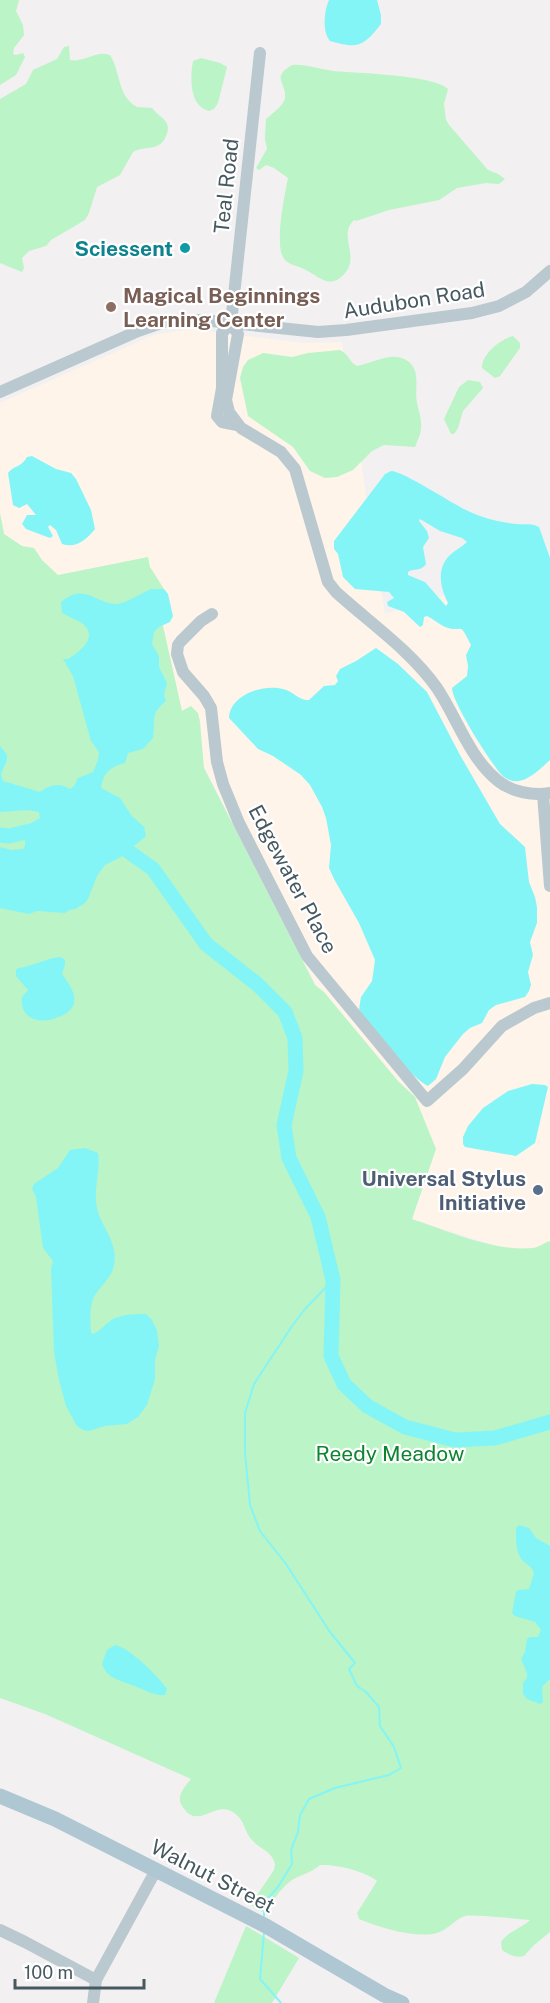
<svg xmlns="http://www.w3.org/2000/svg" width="550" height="2003" font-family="'Public Sans',sans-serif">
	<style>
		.commercial { fill: #fef4ea }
		.green { fill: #bbf4c6 }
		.water { fill: #84f5f6; fill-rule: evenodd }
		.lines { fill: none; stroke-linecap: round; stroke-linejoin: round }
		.stream { stroke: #84f5f6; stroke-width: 2 }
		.river { stroke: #84f5f6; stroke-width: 15 }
		.minor { stroke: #bac9cf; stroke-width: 12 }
		.major { stroke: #aec7d2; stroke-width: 15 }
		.culture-dot { fill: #0f9aa8; stroke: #fff; stroke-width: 2 }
		.education-dot { fill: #8d6e63; stroke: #fff; stroke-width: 2 }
		.service-dot { fill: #5c6f8a; stroke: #fff; stroke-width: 2 }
		.labels { text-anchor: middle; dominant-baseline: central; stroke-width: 4.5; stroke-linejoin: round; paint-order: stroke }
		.street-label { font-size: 21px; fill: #465960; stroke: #fff }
		.culture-label { font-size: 21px; font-weight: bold; fill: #0d838f; stroke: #fff; text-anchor: end }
		.education-label { font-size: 21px; font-weight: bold; fill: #785e54; stroke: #fff; text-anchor: start }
		.service-label { font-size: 21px; font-weight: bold; fill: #4e5e75; stroke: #fff; text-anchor: end }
		.park-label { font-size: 21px; fill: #0d8530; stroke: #fff }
	</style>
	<rect width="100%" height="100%" fill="#f3f0f1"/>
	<polygon class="commercial" points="191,329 303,343 342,342 385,614 550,563 550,1246 522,1254 411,1219 436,1149 417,1108 332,1016 187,734 15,584 0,513 0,403 154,335"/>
	<g class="green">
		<polygon points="0,0 19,0 16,11 23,25 24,35 14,48 13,54 16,55 23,53 25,57 16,75 0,85"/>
		<path d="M 69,46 L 70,60 C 85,63 96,50 110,55 C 121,72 117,96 137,107 L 152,108 C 156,114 163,117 166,122 C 169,126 168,132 166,136 C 160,152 145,145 133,152 L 120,175 L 97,187 L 89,213 L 85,220 L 51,240 L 46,246 L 29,251 L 22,258 L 24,268 L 22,272 L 0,263 L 0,99 L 26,84 L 33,70 L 57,59 L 64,47 Z"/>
		<path d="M 201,58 L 220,63 L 227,67 L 218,103 L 214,109 L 209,111 C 189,106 190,77 193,61 Z"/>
		<path d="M 292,65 C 306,64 319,69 333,71 C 356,73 434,75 448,89 L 444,104 L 446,120 L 449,125 L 488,170 L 498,174 L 505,179 L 499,184 L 486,183 L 457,188 L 439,200 L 389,210 L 356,221 L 354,220 C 338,235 359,255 346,272 C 330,291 320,277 306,270 C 295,264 285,266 281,252 C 277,232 284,198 288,178 L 274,168 L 266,165 L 259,170 L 256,168 L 267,149 L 265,139 L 266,119 C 272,114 284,105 285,98 C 287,82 270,78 292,65 Z"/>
		<path d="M 513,336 L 520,343 L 520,348 L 500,376 L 495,378 L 482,368 C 481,355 500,339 513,336 Z"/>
		<path d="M 340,350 C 349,354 349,362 357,366 C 372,364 391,351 406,360 C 422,369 414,389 417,403 C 419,413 422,419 421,430 C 420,436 417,441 415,447 L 384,445 L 372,451 L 353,470 L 337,477 L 325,478 L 310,471 L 293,447 L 248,416 L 240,378 L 243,367 L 248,360 L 263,353 L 292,357 L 308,353 Z"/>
		<polygon points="468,380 480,382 483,388 463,411 458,428 454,434 451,434 444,419 459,387"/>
		<path d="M 0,513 L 4,534 L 22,546 L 34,548 L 42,560 L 58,575 L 148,557 L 150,567 L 164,589 L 155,590 L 182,711 L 191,706 L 198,713 L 200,722 L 204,768 L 315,985 L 324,992 L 398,1081 L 415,1097 L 436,1149 L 412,1219 C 448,1231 495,1252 533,1248 C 539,1247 544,1243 550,1241 L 550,1932 L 533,1946 L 524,1956 C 516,1958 509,1955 502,1950 L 501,1942 C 507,1932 522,1928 530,1920 C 519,1919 471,1914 465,1916 C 455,1919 448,1930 437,1933 C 416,1939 378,1927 359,1919 L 357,1913 L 377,1881 C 366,1871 335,1864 320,1865 C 311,1874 295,1875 286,1885 C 277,1893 272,1904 264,1912 L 256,1910 L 252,1905 L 253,1901 L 274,1870 L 275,1864 C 271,1850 261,1850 253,1841 C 243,1831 246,1819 231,1811 C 213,1802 196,1832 181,1804 C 177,1795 185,1786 191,1779 L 45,1714 L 0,1698 Z"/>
		<polygon points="246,1926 299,1958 272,2003 214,2003"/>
	</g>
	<g class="water">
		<path d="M 329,0 L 377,0 L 381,15 L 381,24 C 363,47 358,49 330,41 C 322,32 324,11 329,0 Z"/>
		<path d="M 32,456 L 56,469 L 71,473 L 76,479 L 91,510 L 95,529 C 87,539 76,549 62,544 L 56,530 L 50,525 L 48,527 L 53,536 L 50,538 L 26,529 L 22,524 L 27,515 L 36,515 L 27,504 L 19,508 L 13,505 L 8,473 C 14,465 21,468 27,457 Z"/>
		<path d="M 391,471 C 403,471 451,503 466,510 C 482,518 499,522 516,524 C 524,525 532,523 539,527 L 550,558 L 550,760 C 537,772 518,792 501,774 C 490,762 452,702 452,688 L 467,676 L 468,666 L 466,655 L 471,645 C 458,619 464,634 445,627 C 439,624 433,619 427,616 L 424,617 L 423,625 L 420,627 L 404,612 L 388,606 L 387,602 L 394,598 L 389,592 L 355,589 L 343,577 L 338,554 L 334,549 L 334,541 L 379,482 L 385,474 ZM 420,519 L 440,531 L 462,538 L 467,542 C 461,548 453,551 448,557 C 436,571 441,589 448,603 L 446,606 L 425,582 L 408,575 L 408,572 C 413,568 421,572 426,564 L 423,547 L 429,538 L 427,531 L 419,521 Z"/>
		<path d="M 151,589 L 164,589 L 168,594 L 173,616 L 170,622 L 159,627 L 154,632 L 152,644 L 159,656 L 159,667 L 167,683 L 164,695 L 166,701 C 149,715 156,719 153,738 L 143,749 L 128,753 L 125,763 C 110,767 103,773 101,788 L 120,798 L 131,815 L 144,827 L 146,836 L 121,857 L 105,865 L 97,876 L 88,899 L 84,904 L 75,909 L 69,910 L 65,913 L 37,911 L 29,914 L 0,908 L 0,847 L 11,850 L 23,849 L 25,846 C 26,826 19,830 40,818 L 39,812 L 28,810 L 0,812 L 0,746 L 7,755 L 7,760 L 1,774 L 3,781 L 40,792 C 49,785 59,782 70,789 L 74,786 L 78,778 L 93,772 L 98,760 L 99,752 L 91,741 L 73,676 L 63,659 L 68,659 C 80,652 101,635 80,622 C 74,619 68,616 62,613 L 61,602 C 85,582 95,604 116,604 C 125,604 142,593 151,589 Z"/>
		<path d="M 376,648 L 398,664 L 427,692 L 460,755 L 500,824 L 525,847 L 529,882 L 535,897 L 537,907 L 537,923 L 530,942 L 533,955 L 528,972 L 531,985 L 529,991 L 525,997 L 496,1005 L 489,1010 L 482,1023 L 470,1028 L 463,1034 L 445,1057 L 436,1079 L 428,1086 C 413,1080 368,1025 359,1009 L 361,997 L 372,981 L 375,960 L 359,923 L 334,879 L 329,868 L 331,845 L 326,818 L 322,807 L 310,785 L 301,775 L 273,756 L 258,749 L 229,718 C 230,694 264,684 283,689 C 293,691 299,701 309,700 L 324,686 L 335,685 L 338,681 L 336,676 L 340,669 L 356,661 Z"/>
		<path d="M 61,957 L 65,960 L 65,965 L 62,974 C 78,995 82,1010 53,1019 C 37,1024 19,1017 22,997 L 28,990 L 16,976 L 16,970 L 18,968 C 34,966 46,958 61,957 Z"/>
		<polygon points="532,1084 545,1085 548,1087 535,1143 516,1156 465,1147 463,1144 463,1137 468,1126 483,1108 508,1091"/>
		<path d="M 85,1148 L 98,1153 C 101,1169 93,1190 97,1208 C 101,1227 119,1243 114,1265 C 112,1276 104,1283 97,1292 C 89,1302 90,1320 91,1332 L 93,1334 C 100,1331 103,1326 109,1322 C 118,1314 135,1314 146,1314 L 152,1320 L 157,1331 L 159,1346 L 155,1360 L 155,1379 L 147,1405 L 138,1417 L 127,1424 L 105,1426 L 89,1431 L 83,1430 L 77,1426 L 66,1406 L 59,1380 L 54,1352 L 51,1269 L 53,1261 L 43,1248 L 36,1197 L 32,1189 L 34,1184 L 58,1168 L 70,1150 Z"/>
		<path d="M 519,1525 L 529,1528 L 536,1538 L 550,1546 L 550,1679 L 542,1687 L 543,1702 L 540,1704 L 527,1699 L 523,1694 L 523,1683 L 527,1678 L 527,1673 L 521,1659 L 525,1652 L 527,1639 L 530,1637 L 538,1637 L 541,1630 L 535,1622 L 515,1616 L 512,1613 L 516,1592 L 518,1590 L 529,1589 L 534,1573 C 532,1567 529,1566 524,1562 C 515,1554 516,1539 516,1528 Z"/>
		<path d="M 115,1645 C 129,1647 159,1677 167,1689 L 165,1695 C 155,1696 147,1691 137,1687 C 124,1681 107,1680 102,1664 L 107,1650 Z"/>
	</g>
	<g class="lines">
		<g class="stream">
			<polyline points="264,1916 264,1908 270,1896 278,1887 292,1864 291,1850 298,1832 300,1815 309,1799 335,1788 389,1775 401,1768 394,1747 380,1726 379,1707 366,1692 357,1686 349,1669 355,1663 330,1632 286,1564 260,1531 250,1505 245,1453 245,1413 254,1384 292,1326 305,1309 333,1280"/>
			<polyline points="264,1932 260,1979 281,2003"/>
		</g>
		<g class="river">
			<polyline points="0,835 9,836 43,828"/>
			<polyline points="112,842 125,849 153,869 206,944 257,984 285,1012 295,1038 296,1071 284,1125 289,1158 318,1217 333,1280 331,1356 344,1384 367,1406 405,1427 455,1440 495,1438 550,1422"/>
		</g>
		<g class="minor">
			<path d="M 231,323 L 238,334 L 226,400 L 229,412 L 241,428 L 281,452 L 295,469 L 328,582 L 336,592 C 370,623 410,650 437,688 C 457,718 469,757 497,780 C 511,792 533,796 550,793"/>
			<polyline points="231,323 260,53"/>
			<polyline points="231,323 222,333 222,388 217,416 222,422 237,425"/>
			<polyline points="0,392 138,331 167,321 202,320 318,332 346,330 472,313 499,306 526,292 550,271"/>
			<polyline points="212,614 201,621 181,641 178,645 177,654 183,672 204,696 211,708 217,762 223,784 239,823 307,956 427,1101 463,1069 502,1026 534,1008 550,1003"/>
			<polyline points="543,794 550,886"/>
			<polyline points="0,1930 25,1942 96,1980"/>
			<polyline points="93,2003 96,1980 156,1870"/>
		</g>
		<polyline class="major" points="0,1796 55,1819 266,1926 384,1995 402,2003"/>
	</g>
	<circle class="culture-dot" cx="185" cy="248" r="6"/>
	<circle class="education-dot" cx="111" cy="307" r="6"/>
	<circle class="service-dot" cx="538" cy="1190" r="6"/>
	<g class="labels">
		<g class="street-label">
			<text transform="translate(226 186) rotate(-84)">Teal Road</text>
			<text transform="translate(414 300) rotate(-9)">Audubon Road</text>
			<text transform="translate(293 879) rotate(62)">Edgewater Place</text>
			<text transform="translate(213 1876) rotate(27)">Walnut Street</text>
		</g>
		<g class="culture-label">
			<text x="173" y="248">Sciessent</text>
		</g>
		<g class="education-label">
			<text x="123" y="295">Magical Beginnings<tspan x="123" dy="24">Learning Center</tspan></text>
		</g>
		<g class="service-label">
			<text x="526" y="1178">Universal Stylus<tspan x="526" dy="24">Initiative</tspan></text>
		</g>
		<g class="park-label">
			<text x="390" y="1453">Reedy Meadow</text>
		</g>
	</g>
	<path d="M15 1979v9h129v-9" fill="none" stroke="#465960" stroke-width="3"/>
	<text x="24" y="1979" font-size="18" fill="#465960" stroke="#ffffff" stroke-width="4.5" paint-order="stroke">100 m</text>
</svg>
